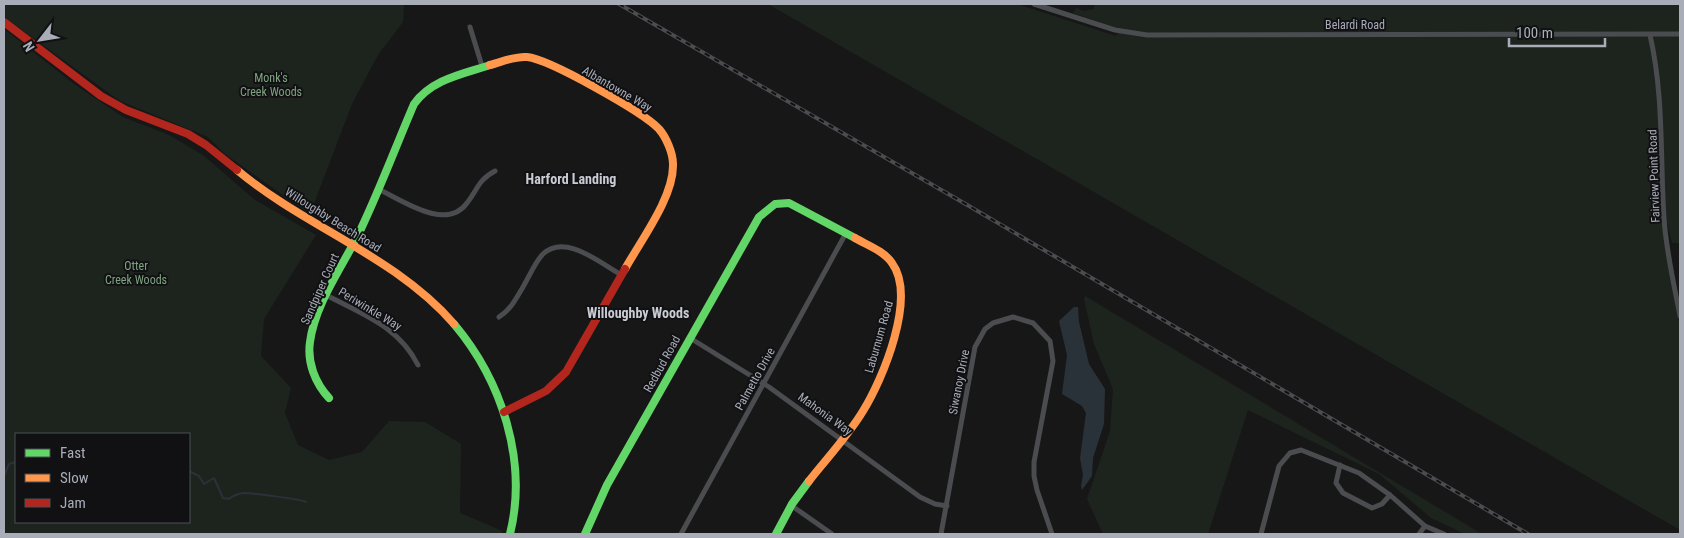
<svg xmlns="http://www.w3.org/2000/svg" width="1684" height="538" font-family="'Roboto Condensed',sans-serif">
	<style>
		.green { fill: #1d241e; fill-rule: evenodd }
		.water { fill: #2a3239 }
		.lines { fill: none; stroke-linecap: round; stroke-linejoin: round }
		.stream { stroke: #2a3239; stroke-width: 2 }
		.street { stroke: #4b4c50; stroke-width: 5 }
		.fast { stroke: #63d668; stroke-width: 8 }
		.slow { stroke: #ff974d; stroke-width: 8 }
		.jam { stroke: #b3261e; stroke-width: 8 }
		.rail-casing { stroke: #4b4c4f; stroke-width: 4 }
		.rail { stroke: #111113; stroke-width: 2; stroke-dasharray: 5.5; stroke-linecap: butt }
		.labels { text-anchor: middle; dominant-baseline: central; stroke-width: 4; stroke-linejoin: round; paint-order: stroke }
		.street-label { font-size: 12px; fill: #a8adb8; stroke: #111113 }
		.park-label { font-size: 12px; fill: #7fa381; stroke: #111113 }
		.neighbourhood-label { font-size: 14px; font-weight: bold; fill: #c9ccd4; stroke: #111113 }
	</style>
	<rect width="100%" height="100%" fill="#171717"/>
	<g class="green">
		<polygon points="4,4 404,4 403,22 378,55 352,104 310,214 225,154 208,137 120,101 8,20 4,15"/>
		<polygon points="768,4 1017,4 1116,36 1120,29 1073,13 1076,8 1084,11 1094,9 1094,4 1680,4 1680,243 1672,243 1664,210 1680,316 1680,530"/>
		<path d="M 4,29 L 74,84 L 123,117 L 169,135 L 203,155 L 255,200 L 316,235 L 264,319 L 261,356 L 291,388 L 285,413 L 298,445 L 329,460 L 362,452 L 389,421 L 425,422 L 461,444 L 460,513 L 498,529 L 502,531 L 501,534 L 4,534 ZM 16,434 L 189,434 L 189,522 L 16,522 Z"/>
		<polygon points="1085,296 1482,534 1465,534 1431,518 1379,474 1248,410 1208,534 1103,534 1087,499 1110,431 1113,389 1094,344 1084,299"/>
	</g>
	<polygon class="water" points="1074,307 1078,307 1079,322 1089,364 1105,389 1104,424 1093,458 1092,476 1082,490 1081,486 1083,475 1080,458 1086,413 1082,406 1062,394 1067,355 1059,321"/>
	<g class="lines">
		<g class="stream">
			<path d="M 189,471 L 199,476 L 204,484 L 214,478 L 223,498 L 229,499 C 233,495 238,494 243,493 C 251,493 301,499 306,502"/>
			<polyline points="4,476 9,464 16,462"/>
		</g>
		<g class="street">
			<polyline points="1034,4 1115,30 1147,35 1680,34"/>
			<polyline points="470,27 482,66"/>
			<path d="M 1650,35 C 1664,96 1660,156 1664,218 C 1666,251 1674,284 1680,316"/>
			<path d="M 378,189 C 402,200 446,232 467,203 C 478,189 478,180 495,171"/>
			<path d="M 328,296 C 364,315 399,327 418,365"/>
			<path d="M 499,317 C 511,309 516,299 523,287 C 529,277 535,262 543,254 C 565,233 600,263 620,274"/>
			<polyline points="690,338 769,387 920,497 935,504 947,506"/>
			<polyline points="1340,465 1336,483 1343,493 1372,508 1382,504 1390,495"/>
			<polyline points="792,506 832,534"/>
			<polyline points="681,534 846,233"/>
			<polyline points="941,534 975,347 985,329 993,323 1013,317 1033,323 1050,341 1053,361 1034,462 1034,476 1037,490 1052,534"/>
			<polyline points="1261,534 1279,466 1290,453 1301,450 1359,473 1390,495 1425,526 1444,534"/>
			<polyline points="1419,534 1425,526"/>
		</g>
		<g class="fast">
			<path d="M 454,324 C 502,381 528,461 510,534"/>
			<path d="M 329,398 C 315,383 307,362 310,342 C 315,303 343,266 360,231 C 380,189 396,146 414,104 C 432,79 463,74 490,65"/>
			<polyline points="585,534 607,485 759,217 775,204 789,203 855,238"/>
			<polyline points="776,534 792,504 809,481"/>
		</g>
		<g class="slow">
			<path d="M 490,65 C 502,62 514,56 527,57 C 549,59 643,112 659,129 C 666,137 673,153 673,164 C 674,197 641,240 625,269"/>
			<path d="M 237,170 C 305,227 395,256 454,324"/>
			<path d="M 809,481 C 827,458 848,436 863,411 C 883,379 917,297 892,263 C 884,251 867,245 855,238"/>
		</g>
		<g class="jam">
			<polyline points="4,22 101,96 126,110 188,134 206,145 237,170"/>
			<polyline points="504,412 546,391 566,372 625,269"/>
		</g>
		<g class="rail-casing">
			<polyline id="rail" points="619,4 969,206 1528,534"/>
		</g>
		<use href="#rail" class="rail"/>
	</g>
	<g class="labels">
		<g class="street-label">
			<text x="1355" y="25">Belardi Road</text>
			<text transform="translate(617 89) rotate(30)">Albantowne Way</text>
			<text transform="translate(1654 176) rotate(-92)">Fairview Point Road</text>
			<text transform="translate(333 220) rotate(32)">Willoughby Beach Road</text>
			<text transform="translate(320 289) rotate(-66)">Sandpiper Court</text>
			<text transform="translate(370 309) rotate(31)">Periwinkle Way</text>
			<text transform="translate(879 337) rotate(-74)">Laburnum Road</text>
			<text transform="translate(662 364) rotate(-61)">Redbud Road</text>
			<text transform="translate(755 379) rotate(-61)">Palmetto Drive</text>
			<text transform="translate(959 382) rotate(-79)">Siwanoy Drive</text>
			<text transform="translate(825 414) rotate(36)">Mahonia Way</text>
		</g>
		<g class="park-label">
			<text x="271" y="78">Monk's<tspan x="271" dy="14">Creek Woods</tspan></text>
			<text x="136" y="266">Otter<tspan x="136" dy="14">Creek Woods</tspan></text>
		</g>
		<g class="neighbourhood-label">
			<text x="571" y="179">Harford Landing</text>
			<text x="638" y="313">Willoughby Woods</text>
		</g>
	</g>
	<rect width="1684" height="538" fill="none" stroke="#a8adb8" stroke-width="10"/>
	<rect x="15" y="433" width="175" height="90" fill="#111113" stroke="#4d4f55"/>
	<rect x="25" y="449" width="25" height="8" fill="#63d668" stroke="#4d4f55"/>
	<text x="60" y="458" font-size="15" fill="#a8adb8">Fast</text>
	<rect x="25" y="474" width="25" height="8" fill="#ff974d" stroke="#4d4f55"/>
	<text x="60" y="483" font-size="15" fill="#a8adb8">Slow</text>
	<rect x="25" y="499" width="25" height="8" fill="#b3261e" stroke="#4d4f55"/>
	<text x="60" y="508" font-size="15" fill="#a8adb8">Jam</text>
	<g transform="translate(40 40) rotate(239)" stroke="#111113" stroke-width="4" paint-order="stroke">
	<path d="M0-4L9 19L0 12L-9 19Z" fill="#a8adb8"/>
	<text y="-8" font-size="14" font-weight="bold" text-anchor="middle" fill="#a8adb8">N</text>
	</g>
	<path d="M1509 38v8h96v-8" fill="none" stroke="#a8adb8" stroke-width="2.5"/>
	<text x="1516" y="38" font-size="15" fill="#a8adb8" stroke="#111113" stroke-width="4" paint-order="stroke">100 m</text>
</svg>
